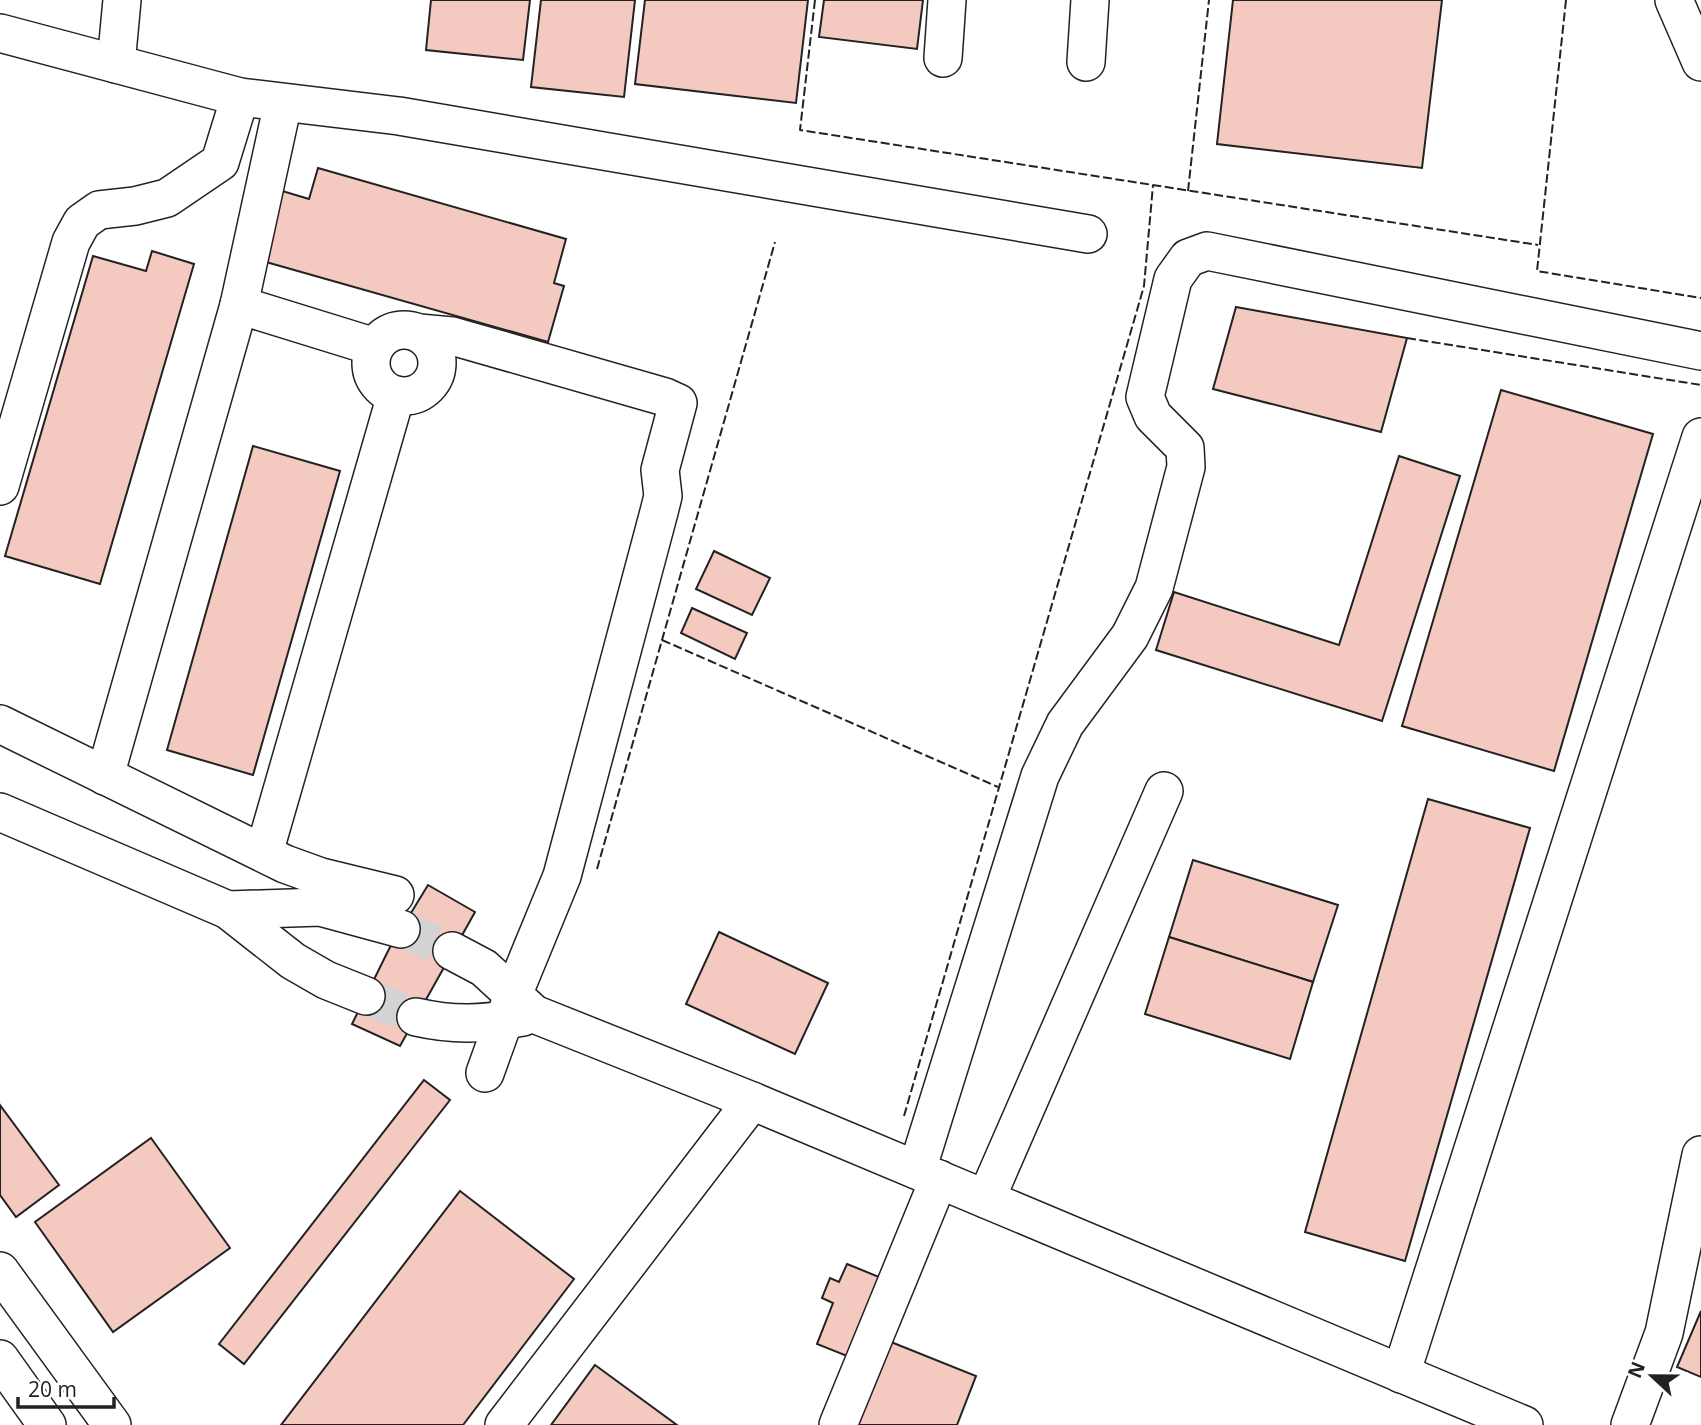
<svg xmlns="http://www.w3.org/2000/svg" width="1701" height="1425" font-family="'Open Sans',sans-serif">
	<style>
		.building { fill: #f3c9c0; stroke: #222; stroke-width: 2 }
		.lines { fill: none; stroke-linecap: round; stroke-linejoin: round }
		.minor-tunnel { stroke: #d3d3d3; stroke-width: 37; stroke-dasharray: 37 18; stroke-linecap: butt }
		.minor-casing { stroke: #222; stroke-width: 40 }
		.minor { stroke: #fff; stroke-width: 37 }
		.fence { stroke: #222; stroke-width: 2; stroke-dasharray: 9 3.5; stroke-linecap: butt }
	</style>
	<rect width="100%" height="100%" fill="#fff"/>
	<g class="building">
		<polygon points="431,0 530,0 523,60 426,50"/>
		<polygon points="541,0 635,0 624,97 531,87"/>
		<polygon points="645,0 808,0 796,103 635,84"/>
		<polygon points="824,0 923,0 917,49 819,37"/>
		<polygon points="1233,0 1442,0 1422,168 1217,144"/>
		<polygon points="318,168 566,239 554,283 564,286 548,342 259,260 279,190 309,199"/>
		<polygon points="152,251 194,264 100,584 5,556 93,256 146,271"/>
		<polygon points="1236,307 1407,338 1381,432 1213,389"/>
		<polygon points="1501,390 1653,434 1554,771 1402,726"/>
		<polygon points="253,446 340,471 253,775 167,750"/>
		<polygon points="1399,456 1460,476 1382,721 1156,650 1174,592 1339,645"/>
		<polygon points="714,551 770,578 752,615 696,589"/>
		<polygon points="692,608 747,633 735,659 681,633"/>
		<polygon points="1428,799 1530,828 1405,1261 1305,1232"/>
		<polygon points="1193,860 1338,905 1313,982 1169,937"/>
		<polygon points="428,885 475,912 400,1046 352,1024 389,949"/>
		<polygon points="719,932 828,983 795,1054 686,1004"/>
		<polygon points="1169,937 1313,982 1290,1059 1145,1014"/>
		<polygon points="424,1080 450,1100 244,1364 219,1344"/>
		<polygon points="0,1105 59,1185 16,1217 0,1195"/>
		<polygon points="151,1138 230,1248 113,1332 35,1222"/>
		<polygon points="460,1191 574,1279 463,1425 281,1425"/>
		<polygon points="847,1264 884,1279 852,1358 817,1344 833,1303 822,1298 830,1278 839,1282"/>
		<polygon points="1701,1311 1701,1377 1677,1367"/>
		<polygon points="886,1340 976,1376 957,1425 852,1425"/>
		<polygon points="595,1365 677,1425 551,1425"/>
	</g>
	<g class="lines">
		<g class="minor-tunnel">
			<polyline points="401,929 452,951"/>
			<polyline points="366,996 416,1017"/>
		</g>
		<g class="minor-casing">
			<g id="minor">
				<polyline points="1674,0 1701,62"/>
				<polyline points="0,33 240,97 399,116 1088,234"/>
				<polyline points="943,58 947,0"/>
				<polyline points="1086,62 1090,0"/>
				<polyline points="116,64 122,0"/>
				<polyline points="239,305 375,347"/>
				<circle cx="404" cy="363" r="33"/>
				<polyline points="419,333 452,336 665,397 678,403 660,470 663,496 659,512 562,876 513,995 485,1073"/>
				<polyline points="0,486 71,242 82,222 99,210 135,206 167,198 220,162 240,97"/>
				<polyline points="0,724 285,864 321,877 395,895"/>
				<polyline points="105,776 239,305 283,103"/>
				<polyline points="0,812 228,910 293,961 326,980 366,996"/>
				<polyline points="264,853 396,395"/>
				<polyline points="228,910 320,907 401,929"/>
				<polyline points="452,951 484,968 534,1014 752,1101 1524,1425"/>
				<path d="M 416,1017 C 456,1026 482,1024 523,1017"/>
				<polyline points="917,1170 1040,776 1065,724 1130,636 1154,588 1186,467 1185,448 1153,416 1145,397 1173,279 1188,258 1207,251 1701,351"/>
				<polyline points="986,1199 1164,791"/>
				<polyline points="0,1271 112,1425"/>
				<polyline points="0,1359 47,1425"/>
				<polyline points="1401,1374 1701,437"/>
				<polyline points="504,1425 752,1101"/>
				<polyline points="838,1425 939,1179"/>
				<polyline points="1630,1425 1664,1333 1701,1155"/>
			</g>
		</g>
		<use href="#minor" class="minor"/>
		<g class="fence">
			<polyline points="815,0 800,130 1538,245"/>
			<polyline points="1566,0 1537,271 1701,298"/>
			<polyline points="1188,191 1209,0"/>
			<polyline points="1407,338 1701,385"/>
			<polyline points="662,640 998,787"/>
			<polyline points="597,869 775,242"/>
			<polyline points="904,1116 1144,286 1153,185"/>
		</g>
	</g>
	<g transform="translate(1652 1376) rotate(292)" stroke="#ffffff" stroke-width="5" paint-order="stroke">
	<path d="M0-5L12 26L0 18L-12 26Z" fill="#222222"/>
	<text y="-10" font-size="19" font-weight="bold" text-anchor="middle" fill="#222222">N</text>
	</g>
	<path d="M18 1397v10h96v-10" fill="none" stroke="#222222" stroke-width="3.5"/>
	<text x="28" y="1397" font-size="21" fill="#222222" stroke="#ffffff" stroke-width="5" paint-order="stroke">20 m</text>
</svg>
